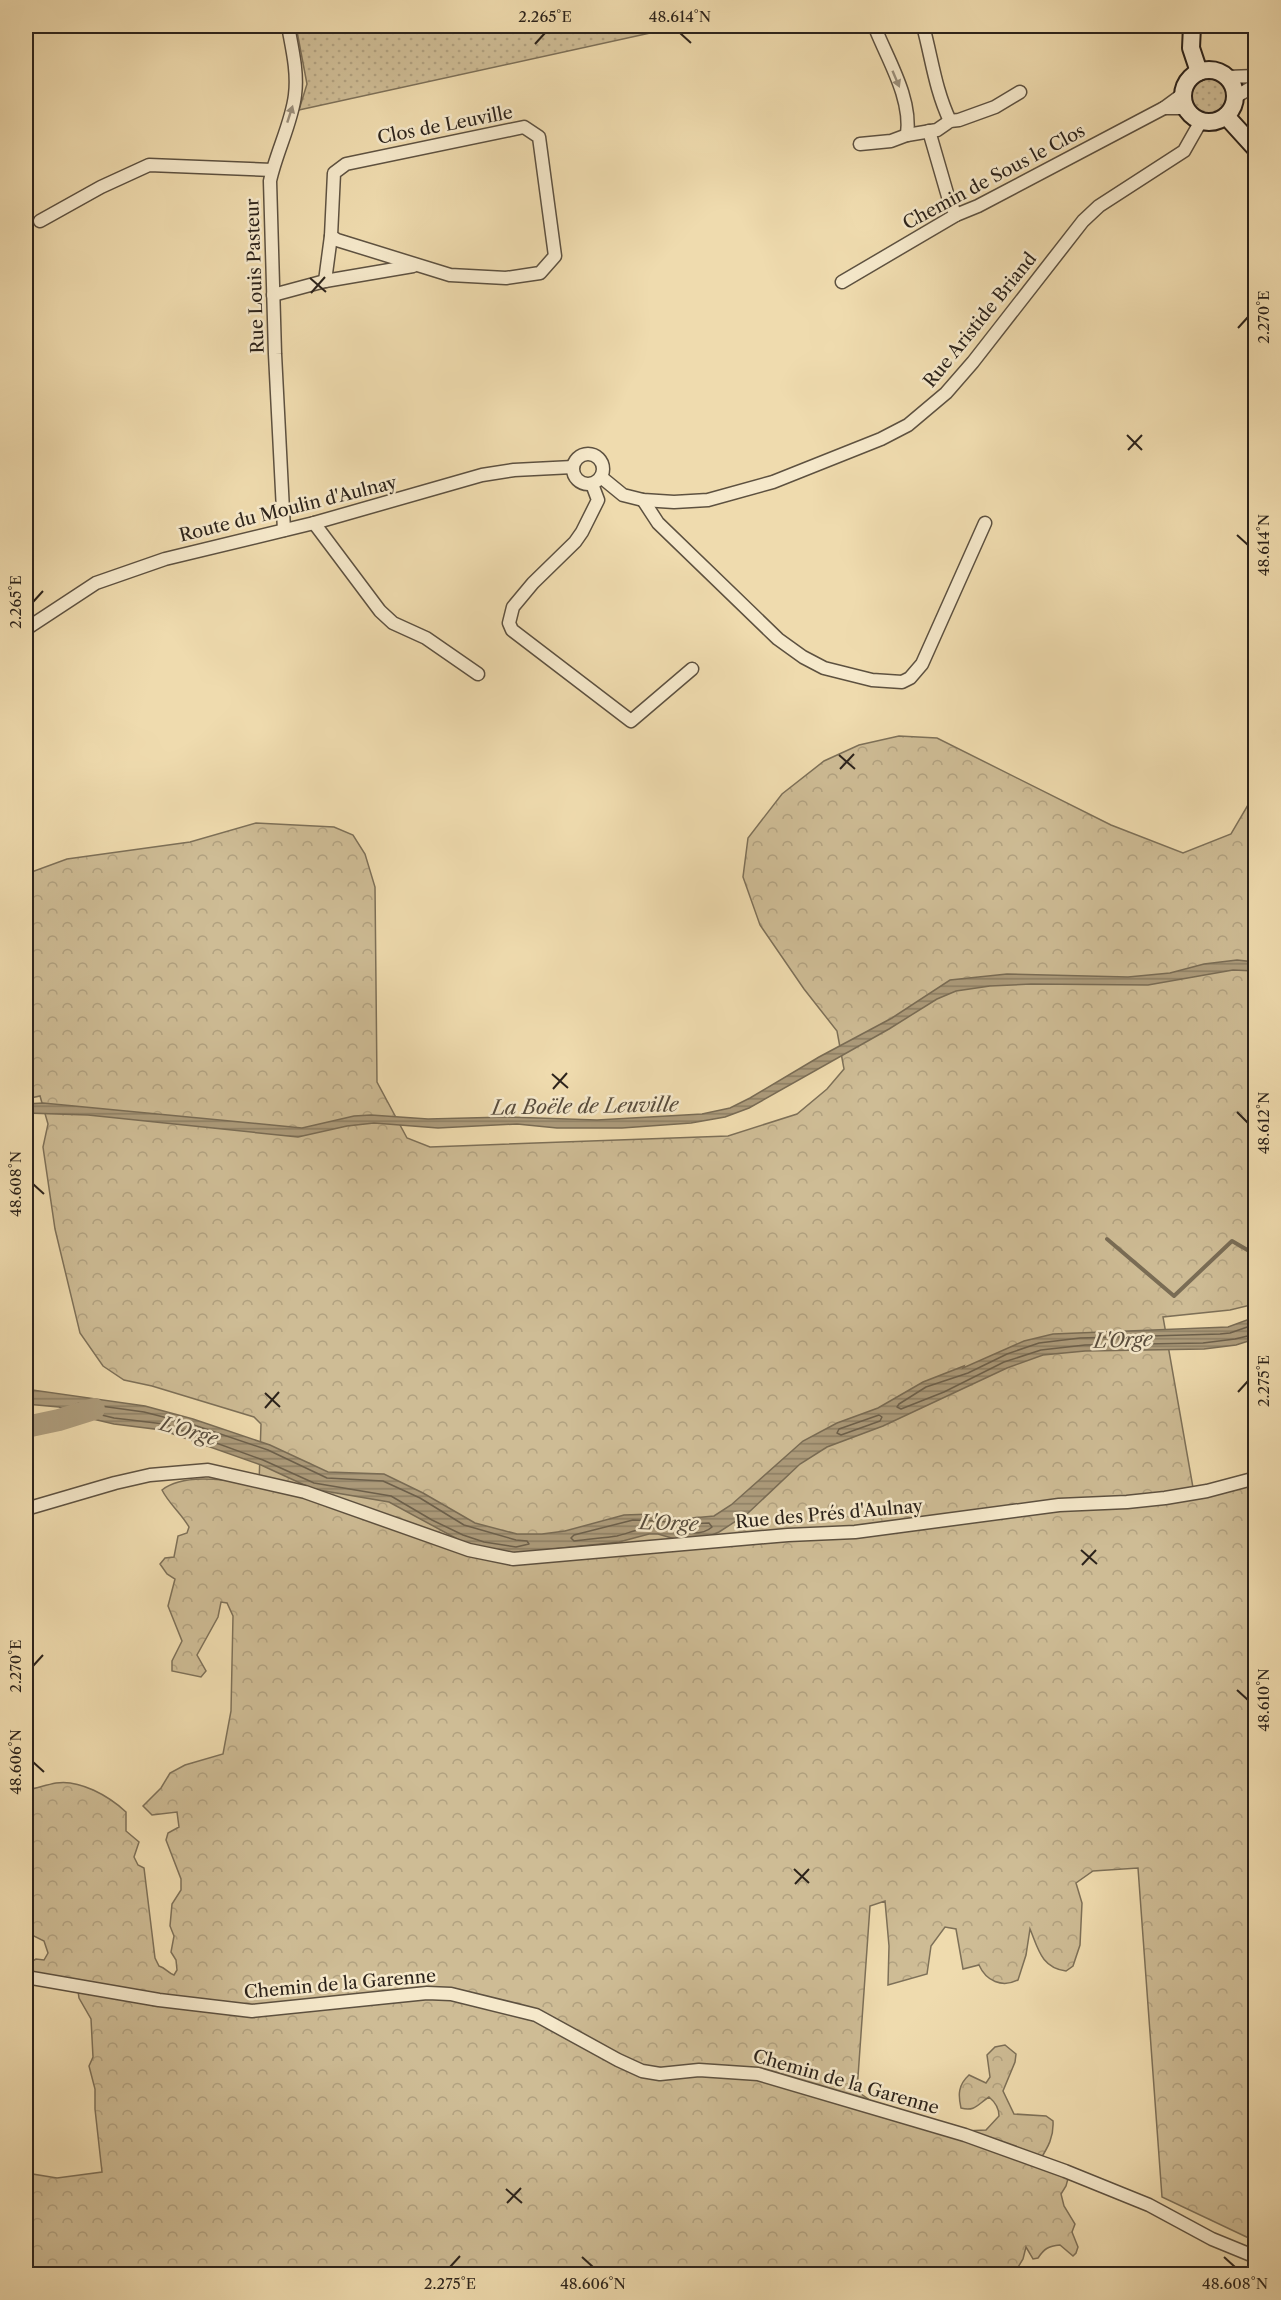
<svg xmlns="http://www.w3.org/2000/svg" width="1281" height="2300" font-family="'Libre Caslon Text',serif">
	<style>
		.grass { fill: url(#grass-dots); stroke: #7d7058; stroke-width: 1.5 }
		.forest { fill: url(#forest-crowns); stroke: #7d7058; stroke-width: 1.5 }
		.water { fill: url(#water-rules); stroke: #796c55; stroke-width: 1.5 }
		.lines { fill: none; stroke-linecap: round; stroke-linejoin: round }
		.shore { stroke: #6c604c; stroke-width: 1.5 }
		.stream { stroke: #796c55; stroke-width: 4 }
		.river { stroke: #ad9c7c; stroke-width: 22 }
		.street-casing { stroke: #5d5140; stroke-width: 15 }
		.secondary-casing { stroke: #2c231b; stroke-width: 20 }
		.street { stroke: #f5e8ca; stroke-width: 12 }
		.secondary { stroke: #f5e8ca; stroke-width: 16 }
		.oneway { fill: #9b8f7b }
		.ticks { fill: none; stroke: #2c231b; stroke-width: 2 }
		.labels { text-anchor: middle; dominant-baseline: central; stroke-width: 5; stroke-linejoin: round; paint-order: stroke }
		.street-label { font-size: 18px; fill: #2c231b; stroke: #f5e8ca }
		.water-label { font-size: 20px; font-style: italic; fill: #594d3d; stroke: #f5e8ca }
		.neatline { fill: none; stroke: #2c231b; stroke-width: 2 }
		.ticks-label { font-size: 15px; text-anchor: middle; fill: #2c231b }
	</style>
	<defs>
		<pattern id="grass-dots" width="8" height="8" patternUnits="userSpaceOnUse" patternTransform="scale(1.5)"><rect width="8" height="8" fill="#cebc95"/><path d="M2 2h.1M6 6h.1" fill="none" stroke="#b1a180" stroke-width="1.8" stroke-linecap="round"/></pattern>
		<pattern id="forest-crowns" width="20" height="18" patternUnits="userSpaceOnUse" patternTransform="scale(1.5)"><rect width="20" height="18" fill="#cebc95"/><path d="M2 6a3 3 0 1 1 6 0M12 15a3 3 0 1 1 6 0" fill="none" stroke="#b1a180"/></pattern>
		<pattern id="water-rules" width="6" height="5" patternUnits="userSpaceOnUse" patternTransform="scale(1.5)"><rect width="6" height="5" fill="#ad9c7c"/><path d="M0 2.5h6" fill="none" stroke="#8d7f65"/></pattern>
	</defs>
	<rect width="100%" height="100%" fill="#efdbae"/>
	<filter id="stains"><feTurbulence type="fractalNoise" baseFrequency=".00333" numOctaves="4"/><feColorMatrix values="0 0 0 0 .2 0 0 0 0 .09 0 0 0 0 .02 0 0 0 .5 -.17"/></filter>
	<radialGradient id="worn" r=".72"><stop offset=".6" stop-color="#630" stop-opacity="0"/><stop offset="1" stop-color="#630" stop-opacity=".3"/></radialGradient>
	<g class="grass">
		<polygon points="296,26 682,26 299,110 307,84"/>
		<circle cx="1208" cy="95" r="19"/>
	</g>
	<path class="forest" d="M 899,736 L 937,738 L 1111,825 L 1183,853 L 1231,834 L 1255,793 L 1255,1304 L 1230,1310 L 1163,1317 L 1195,1499 L 1255,1482 L 1255,2241 L 1162,2197 L 1138,1868 L 1093,1871 L 1076,1883 L 1082,1903 L 1080,1945 L 1073,1966 L 1066,1971 C 1041,1968 1038,1948 1030,1929 L 1026,1955 L 1018,1980 C 1002,1988 986,1981 979,1965 L 963,1969 L 956,1929 L 945,1927 L 931,1946 L 927,1974 L 888,1985 L 889,1946 L 885,1901 L 870,1906 L 857,2091 L 895,2118 L 964,2131 L 986,2130 L 999,2116 C 999,2108 995,2102 989,2097 C 978,2104 975,2112 961,2108 C 958,2095 958,2085 969,2075 L 986,2083 L 990,2077 L 987,2055 L 995,2047 L 1005,2045 L 1016,2054 L 1015,2062 L 1003,2091 L 1014,2114 L 1046,2116 L 1053,2121 C 1054,2137 1048,2147 1040,2160 L 1069,2175 L 1066,2186 L 1061,2194 L 1064,2206 L 1075,2224 L 1072,2232 L 1078,2247 L 1076,2253 L 1073,2256 L 1060,2245 C 1048,2246 1044,2249 1038,2258 L 1033,2259 L 1026,2247 L 1023,2259 L 1014,2274 L 26,2274 L 26,2173 L 57,2178 L 102,2172 L 95,2109 L 95,2089 L 89,2066 L 93,2057 L 91,2019 L 79,1998 L 77,1984 L 26,1976 L 27,1964 L 36,1959 L 44,1960 L 48,1953 L 44,1941 L 34,1936 L 26,1939 L 26,1849 L 29,1846 L 26,1833 L 26,1777 L 27,1790 C 37,1788 46,1785 56,1783 C 79,1779 109,1796 126,1812 L 126,1831 L 139,1842 L 134,1857 L 138,1865 L 144,1868 L 155,1958 L 159,1966 C 166,1968 168,1973 174,1975 L 177,1970 L 176,1960 L 171,1952 L 174,1936 L 170,1926 L 172,1904 L 181,1890 L 181,1879 L 166,1840 L 168,1833 L 179,1827 L 177,1812 L 152,1815 L 143,1806 L 161,1788 L 170,1773 L 185,1765 L 223,1754 L 231,1711 L 233,1616 L 227,1603 L 221,1602 L 218,1617 L 197,1655 L 206,1671 L 201,1677 L 172,1671 L 172,1661 L 182,1641 L 168,1606 L 175,1579 L 167,1574 L 160,1564 L 165,1558 L 174,1557 L 178,1536 L 187,1533 L 189,1527 C 181,1513 169,1504 162,1490 C 185,1472 232,1481 259,1484 L 261,1424 L 254,1417 L 152,1386 L 124,1380 L 103,1366 L 80,1333 L 55,1229 L 43,1147 L 48,1124 L 40,1096 L 26,1099 L 26,874 L 67,859 L 190,842 L 256,823 L 334,827 L 353,835 L 365,854 L 375,887 L 377,1082 L 407,1138 L 430,1147 L 728,1136 L 797,1114 L 827,1089 L 844,1069 L 837,1031 L 804,989 L 760,925 L 743,877 L 748,838 L 782,794 L 824,761 L 859,745 Z"/>
	<g class="water">
		<polygon points="1237,960 1255,962 1255,971 1233,970 1148,985 1031,984 990,986 956,991 937,999 889,1029 749,1108 725,1117 691,1123 622,1128 557,1128 517,1124 438,1128 374,1123 347,1126 298,1137 88,1115 26,1113 26,1104 43,1103 302,1128 354,1116 371,1115 428,1119 507,1117 597,1120 702,1114 730,1108 750,1098 819,1057 892,1018 950,980 1007,974 1128,977 1170,973 1204,964"/>
		<polygon points="1255,1317 1255,1339 1236,1345 1204,1349 1085,1351 1043,1355 1007,1368 883,1426 827,1447 800,1464 747,1514 719,1532 707,1537 675,1539 658,1534 649,1534 619,1542 516,1553 483,1548 461,1541 389,1502 313,1489 261,1465 162,1430 114,1424 80,1416 59,1407 26,1404 26,1389 145,1406 193,1419 270,1445 328,1472 384,1474 423,1493 475,1523 517,1534 542,1534 565,1531 624,1515 653,1514 682,1519 714,1516 731,1505 803,1441 837,1423 878,1408 923,1382 964,1366 963,1368 1024,1341 1053,1334 1228,1327"/>
	</g>
	<g class="lines">
		<g class="shore">
			<polyline points="1256,1324 1230,1333 1220,1334 1080,1338 1039,1343 1007,1354 968,1373 926,1387 899,1404 897,1407 901,1409 944,1392 1004,1362 1041,1350 1085,1345 1203,1343 1235,1339 1256,1334"/>
			<polygon points="79,1403 144,1412 191,1424 268,1450 327,1478 383,1481 420,1498 464,1525 516,1540 527,1541 529,1544 516,1547 484,1542 463,1535 432,1520 391,1496 314,1483 263,1460 164,1424 114,1418 77,1409 75,1405"/>
			<polygon points="879,1415 882,1417 880,1421 841,1435 837,1433 839,1429"/>
			<path d="M 633,1520 C 659,1520 683,1525 709,1523 L 712,1527 C 699,1539 674,1530 658,1528 C 643,1526 630,1533 617,1536 C 603,1538 588,1539 574,1541 L 571,1538 L 574,1535 Z"/>
		</g>
		<polyline class="stream" points="1107,1239 1174,1296 1232,1241 1256,1255"/>
		<polyline class="river" points="26,1427 59,1420 94,1409"/>
		<g class="street-casing">
			<g id="street">
				<path d="M 877,26 L 876,30 C 889,62 912,99 907,135"/>
				<path d="M 923,26 C 932,59 935,89 950,121"/>
				<polyline points="1227,77 1256,76"/>
				<polyline points="1235,97 1256,85"/>
				<polyline points="1164,108 1185,108"/>
				<polygon points="524,127 539,137 555,256 540,273 506,278 450,275 337,240 331,236 334,173 346,164"/>
				<polyline points="929,131 949,200 956,215"/>
				<polyline points="860,144 891,141 907,135 937,130 950,121 959,120 995,107 1020,92"/>
				<polyline points="40,221 101,187 149,165 272,170"/>
				<polyline points="325,281 331,236"/>
				<polyline points="842,282 956,215 978,206 1164,108 1183,94"/>
				<polyline points="273,295 325,281 413,266"/>
				<circle cx="588" cy="469" r="15"/>
				<polyline points="601,477 623,495 643,500 674,502 708,500 773,482 881,439 908,425 946,393 973,362 1083,221 1099,206 1184,151 1201,121"/>
				<polyline points="592,484 598,500 582,532 575,542 533,583 513,607 509,623 512,630 631,721 692,669"/>
				<polyline points="643,500 658,523 778,639 803,657 824,668 872,680 902,682 910,678 922,664 985,523"/>
				<polyline points="314,523 380,611 393,623 426,638 478,674"/>
				<path d="M 284,530 L 275,354 L 270,181 C 276,153 292,122 295,95 C 298,72 292,48 288,26"/>
				<polyline points="26,629 96,583 165,559 314,523 482,475 514,470 573,467"/>
				<polyline points="26,1509 115,1483 150,1475 208,1470 305,1492 469,1550 513,1559 788,1535 855,1532 1059,1505 1127,1502 1165,1498 1207,1491 1256,1478"/>
				<polyline points="26,1977 159,2000 252,2011 427,1993 451,1994 536,2015 618,2060 642,2071 660,2074 699,2070 758,2074 965,2135 1065,2171 1149,2205 1212,2239 1256,2257"/>
			</g>
		</g>
		<g class="secondary-casing">
			<g id="secondary">
				<polyline points="1192,26 1191,48 1199,72"/>
				<circle cx="1209" cy="96" r="26"/>
				<polyline points="1226,116 1256,149"/>
			</g>
		</g>
		<use href="#street" class="street"/>
		<use href="#secondary" class="secondary"/>
	</g>
	<defs><path id="oneway-solid" d="M-6-.8H1V-3.2L6.5 0L1 3.2V.8H-6Z" transform="scale(1.5)"/></defs>
	<g class="oneway">
		<use href="#oneway-solid" transform="translate(896 79) rotate(67)"/>
		<use href="#oneway-solid" transform="translate(290 114) rotate(-72)"/>
	</g>
	<path class="ticks" d="M 680,33 L 691,43M 535,44 L 545,33M 310,278 L 326,292M 311,293 L 325,277M 1238,328 L 1248,317M 1127,435 L 1142,450M 1128,450 L 1142,435M 1237,535 L 1248,545M 33,602 L 43,591M 839,755 L 855,769M 840,769 L 854,754M 552,1074 L 568,1088M 553,1089 L 567,1073M 1237,1112 L 1248,1123M 33,1184 L 44,1194M 1238,1392 L 1248,1381M 265,1393 L 280,1407M 265,1408 L 279,1392M 1081,1550 L 1097,1564M 1082,1565 L 1096,1550M 33,1666 L 43,1655M 1237,1690 L 1248,1700M 33,1762 L 44,1772M 794,1869 L 809,1883M 795,1884 L 809,1869M 506,2189 L 522,2203M 507,2203 L 521,2188M 582,2257 L 593,2267M 1224,2257 L 1235,2267M 450,2267 L 460,2256"/>
	<g class="labels">
		<g class="street-label">
			<text transform="translate(445 125) rotate(-11)">Clos de Leuville</text>
			<text transform="translate(994 177) rotate(-28)">Chemin de Sous le Clos</text>
			<text transform="translate(255 276) rotate(-92)">Rue Louis Pasteur</text>
			<text transform="translate(980 320) rotate(-51)">Rue Aristide Briand</text>
			<text transform="translate(288 509) rotate(-14)">Route du Moulin d'Aulnay</text>
			<text transform="translate(829 1514) rotate(-5)">Rue des Prés d'Aulnay</text>
			<text transform="translate(340 1984) rotate(-5)">Chemin de la Garenne</text>
			<text transform="translate(846 2082) rotate(16)">Chemin de la Garenne</text>
		</g>
		<g class="water-label">
			<text transform="translate(585 1106) rotate(-1)">La Boële de Leuville</text>
			<text transform="translate(1123 1340) rotate(-2)">L'Orge</text>
			<text transform="translate(189 1431) rotate(16)">L'Orge</text>
			<text transform="translate(669 1523) rotate(2)">L'Orge</text>
		</g>
	</g>
	<rect width="1281" height="2300" fill="none" stroke="#efdbae" stroke-width="66"/>
	<rect x="33" y="33" width="1215" height="2234" class="neatline"/>
	<g class="ticks-label">
		<text x="545" y="22">2.265°E</text>
		<text x="680" y="22">48.614°N</text>
		<text transform="translate(1264 317) rotate(-90)" y="5">2.270°E</text>
		<text transform="translate(1264 545) rotate(-90)" y="5">48.614°N</text>
		<text transform="translate(16 602) rotate(-90)" y="5">2.265°E</text>
		<text transform="translate(1264 1123) rotate(-90)" y="5">48.612°N</text>
		<text transform="translate(16 1184) rotate(-90)" y="5">48.608°N</text>
		<text transform="translate(1264 1381) rotate(-90)" y="5">2.275°E</text>
		<text transform="translate(16 1666) rotate(-90)" y="5">2.270°E</text>
		<text transform="translate(1264 1700) rotate(-90)" y="5">48.610°N</text>
		<text transform="translate(16 1762) rotate(-90)" y="5">48.606°N</text>
		<text x="450" y="2289">2.275°E</text>
		<text x="593" y="2289">48.606°N</text>
		<text x="1235" y="2289">48.608°N</text>
	</g>
	<rect width="100%" height="100%" filter="url(#stains)"/>
	<rect width="100%" height="100%" fill="url(#worn)"/>
</svg>
